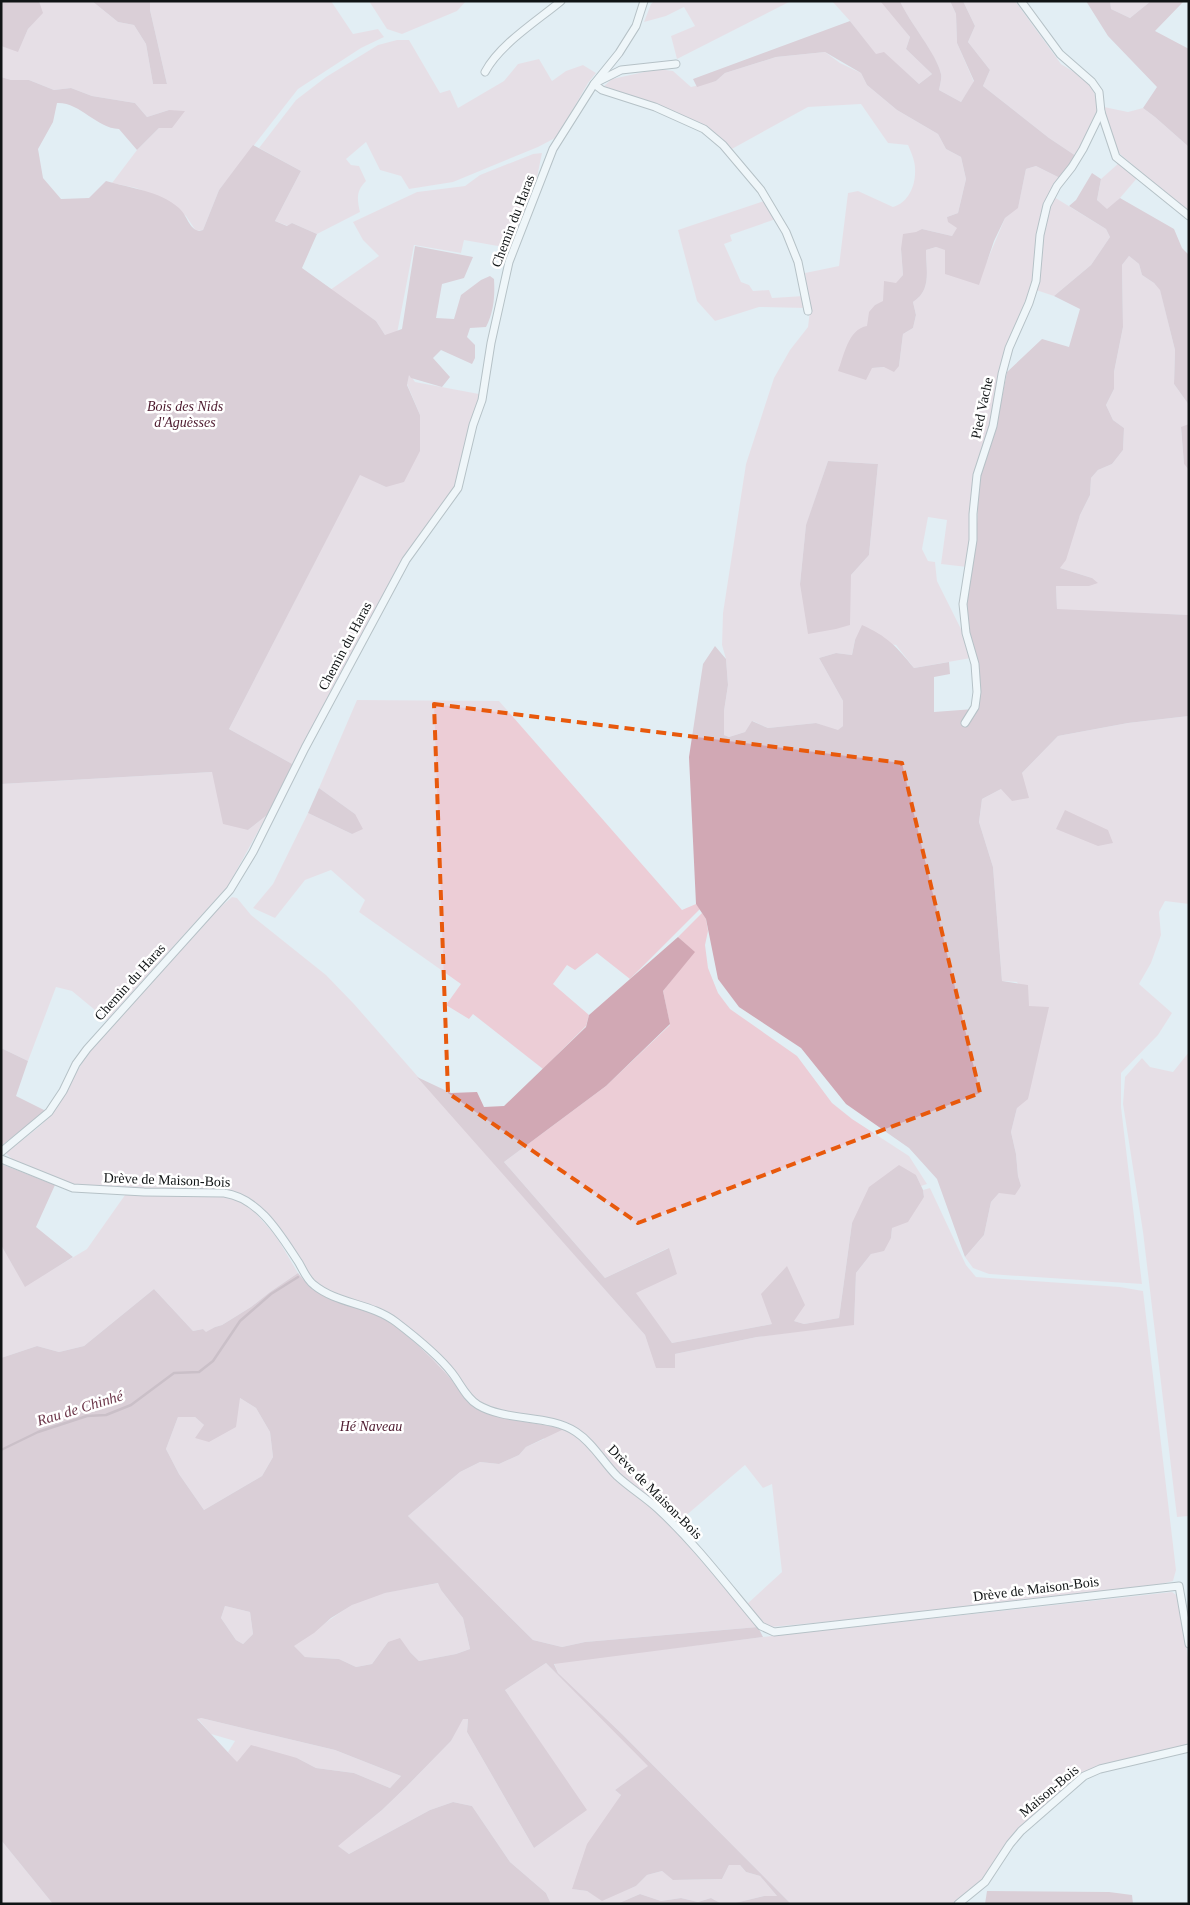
<svg xmlns="http://www.w3.org/2000/svg" width="1190" height="1905" font-family="'Times New Roman',serif">
	<style>
		.green { fill: #eccdd6; fill-rule: evenodd }
		.forest { fill: #d1a8b4; fill-rule: evenodd }
		.lines { fill: none; stroke-linecap: round; stroke-linejoin: round }
		.stream { stroke: #ae8793; stroke-width: 2.5 }
		.minor-casing { stroke: #818b90; stroke-width: 9 }
		.minor { stroke: #fff; stroke-width: 7 }
		.marked { fill: none; stroke: #e8590c; stroke-width: 4; stroke-dasharray: 10 6; stroke-linejoin: round }
		.labels { text-anchor: middle; dominant-baseline: central; stroke-width: 5; stroke-linejoin: round; paint-order: stroke }
		.street-label { font-size: 14px; fill: #101415; stroke: #fff }
		.park-label { font-size: 14px; font-style: italic; fill: #4d1a2e; stroke: #fff }
		.water-label { font-size: 15px; font-style: italic; fill: #6b3548; stroke: #fff }
	</style>
	<rect width="100%" height="100%" fill="#e2eef4"/>
	<g class="green">
		<polygon points="39,1 92,1 118,22 134,25 146,44 153,84 167,84 150,10 150,1 331,1 353,34 378,29 384,37 361,48 298,89 219,190 203,230 196,231 186,216 154,195 136,188 112,183 137,150 159,128 169,110 147,117 135,103 92,96 71,88 54,90 29,80 11,80 1,77 1,46 18,51 28,29 42,13"/>
		<polygon points="369,1 466,1 457,11 402,34 387,29"/>
		<polygon points="654,1 791,1 677,59 671,36 695,26 684,7 666,16 644,22 651,4"/>
		<polygon points="832,1 882,1 910,37 906,49 932,74 919,84 884,53 876,55 850,21"/>
		<path d="M 900,1 L 950,1 L 956,14 L 957,43 L 974,82 L 961,102 L 939,90 C 940,85 942,78 941,74 C 937,55 909,22 900,1 Z"/>
		<polygon points="963,1 1015,1 1061,64 1082,77 1092,87 1099,106 1076,156 1049,138 983,86 990,70 968,42 975,26"/>
		<polygon points="1110,1 1151,1 1130,18 1111,9"/>
		<path d="M 397,40 L 409,40 L 440,93 L 450,90 L 458,108 L 504,81 L 518,64 L 539,59 L 552,81 L 566,71 L 583,65 L 596,73 L 588,83 L 557,137 L 538,147 L 453,182 L 409,189 L 401,176 L 380,170 L 366,142 L 346,159 L 351,165 L 359,166 L 366,181 C 356,191 357,199 360,212 L 317,234 L 292,223 L 288,226 L 275,221 L 301,171 L 259,148 L 296,100 L 326,77 L 378,45 Z"/>
		<path d="M 825,52 L 840,63 L 861,73 L 867,85 L 897,110 L 938,134 L 946,149 L 961,157 L 966,179 L 958,213 L 947,217 L 958,228 L 952,236 L 922,229 L 901,249 L 903,275 L 883,302 L 875,305 L 871,368 L 899,366 L 903,334 L 913,328 L 916,315 L 913,302 C 932,290 926,270 926,250 L 936,247 L 987,261 L 1005,218 L 1018,207 L 1026,169 L 1036,166 L 1060,178 L 1047,200 L 1034,277 L 997,379 L 993,413 L 974,473 L 967,567 L 941,564 L 947,520 L 928,517 L 922,549 L 928,561 L 935,562 L 937,581 L 967,641 L 971,658 L 914,668 L 896,645 L 855,640 L 852,655 L 836,653 L 819,658 L 843,701 L 843,726 L 838,731 L 816,723 L 768,728 L 753,721 L 745,732 L 729,737 L 724,735 L 724,711 L 728,685 L 726,659 L 722,645 L 723,613 L 746,464 L 774,378 L 790,350 L 808,327 L 810,310 L 805,273 L 839,266 L 848,193 L 858,191 L 893,207 C 909,202 916,185 915,168 C 915,161 911,152 908,145 L 888,143 L 861,104 L 808,107 L 730,150 L 701,123 L 604,86 L 612,79 L 658,69 L 673,71 L 691,87 L 716,81 L 725,73 L 776,57 ZM 828,461 L 878,464 L 869,555 L 851,575 L 800,584 L 806,526 Z"/>
		<polygon points="1104,107 1128,112 1143,108 1155,117 1189,147 1189,210 1168,195 1120,154 1115,145"/>
		<polygon points="542,153 534,192 509,248 464,240 461,253 414,245 394,349 376,321 330,290 379,256 363,240 353,222 417,192 465,186 480,175 533,154"/>
		<polygon points="1119,163 1138,177 1120,198 1107,210 1097,200 1101,179"/>
		<path d="M 1054,197 L 1106,229 L 1110,237 L 1091,265 L 1054,296 L 1036,290 C 1040,260 1039,224 1054,197 Z"/>
		<polygon points="764,201 776,219 730,235 732,241 724,244 741,282 749,285 753,291 769,290 772,298 804,296 805,308 759,307 715,321 697,301 678,230"/>
		<polygon points="1129,256 1139,264 1142,275 1154,283 1160,289 1175,350 1174,384 1189,405 1189,424 1181,428 1184,464 1189,470 1189,615 1057,610 1056,586 1089,586 1092,578 1060,568 1080,515 1090,495 1091,478 1098,470 1112,464 1123,450 1124,428 1113,420 1106,405 1114,389 1114,372 1123,327 1122,265"/>
		<polygon points="409,373 415,382 479,394 456,490 401,562 367,625 294,765 229,729 360,474 386,487 420,415 407,384"/>
		<polygon points="357,700 499,701 682,910 696,904 700,909 630,979 597,953 575,970 567,965 553,984 589,1015 586,1026 543,1069 473,1014 469,1019 446,1005 461,984 359,912 365,900 331,870 305,880 275,918 253,908 273,884 308,813 352,834 355,814 319,788"/>
		<polygon points="1189,716 1189,904 1165,901 1159,912 1161,935 1151,963 1139,984 1172,1013 1158,1035 1121,1073 1121,1107 1142,1284 989,1274 973,1268 965,1257 984,1235 991,1202 999,1193 1021,1187 1018,1176 1016,1154 1011,1132 1017,1108 1029,1006 1017,982 1002,981 993,867 979,822 982,799 1001,789 1022,773 1058,736 1128,723"/>
		<polygon points="212,772 248,830 267,815 228,886 107,1020 72,991 56,987 28,1061 1,1048 1,784"/>
		<path d="M 232,897 L 237,898 L 251,915 L 326,975 L 354,1004 L 645,1335 L 657,1368 L 674,1368 L 675,1354 L 757,1337 L 854,1324 L 856,1273 L 871,1254 L 891,1238 L 892,1228 L 924,1197 L 923,1190 L 930,1188 L 966,1265 L 976,1277 L 1120,1287 L 1143,1291 L 1176,1570 L 1173,1581 L 1157,1585 L 910,1614 L 771,1627 L 762,1623 L 746,1605 L 782,1572 L 772,1484 L 763,1488 L 745,1465 L 676,1524 L 629,1484 L 583,1432 L 566,1429 L 578,1437 L 627,1487 L 667,1521 L 758,1627 L 585,1642 L 562,1647 L 533,1640 L 408,1516 L 460,1472 L 480,1462 L 499,1464 L 519,1455 L 526,1447 L 544,1439 L 544,1425 C 524,1423 482,1417 467,1402 C 461,1396 458,1387 452,1380 C 438,1364 414,1340 397,1327 C 368,1306 330,1306 304,1282 L 282,1234 L 255,1203 L 235,1192 L 74,1186 L 14,1161 L 6,1153 C 20,1141 41,1127 53,1113 C 68,1093 76,1069 91,1050 L 209,917 Z"/>
		<polygon points="702,913 706,919 708,931 705,945 708,968 718,993 730,1009 797,1056 832,1103 852,1119 909,1156 927,1184 921,1186 916,1175 852,1223 839,1318 804,1324 794,1321 772,1324 672,1343 635,1293 668,1248 605,1278 504,1162 606,1086 670,1025 663,991 694,952 678,937"/>
		<polygon points="1189,1052 1189,1516 1177,1517 1143,1232 1123,1104 1125,1077 1142,1058 1150,1067 1173,1072"/>
		<polygon points="125,1195 217,1195 237,1200 252,1209 276,1236 298,1273 270,1292 251,1307 222,1325 215,1327 206,1333 203,1329 193,1331 154,1289 84,1346 59,1352 37,1346 1,1358 1,1245 25,1286 87,1249"/>
		<polygon points="240,1398 256,1408 270,1432 273,1457 262,1476 204,1510 179,1474 166,1449 178,1417 195,1417 204,1425"/>
		<path d="M 439,1583 L 441,1590 L 463,1618 L 470,1649 L 456,1654 L 419,1661 L 410,1652 L 388,1642 L 372,1664 L 356,1667 L 339,1659 L 305,1657 L 293,1646 C 313,1634 330,1618 350,1606 C 376,1591 409,1589 439,1583 Z"/>
		<polygon points="1172,1592 1179,1597 1189,1664 1189,1742 1181,1749 1090,1769 1048,1802 1009,1841 988,1875 966,1896 954,1904 791,1904 622,1734 558,1673 554,1663 763,1637"/>
		<polygon points="225,1606 250,1612 253,1634 243,1644 236,1640 221,1618"/>
		<polygon points="546,1663 649,1766 615,1790 621,1795 608,1816 573,1889 587,1891 602,1900 636,1886 647,1875 662,1871 674,1880 722,1879 729,1865 740,1865 746,1872 760,1876 777,1896 764,1896 731,1904 722,1904 711,1898 698,1902 681,1898 661,1901 640,1894 617,1904 551,1904 546,1893 510,1862 472,1806 453,1802 430,1810 349,1854 337,1846 382,1810 407,1786 451,1741 462,1719 468,1718 467,1732 534,1848 586,1810 505,1690"/>
		<polygon points="197,1718 201,1718 335,1750 401,1776 390,1788 354,1773 316,1768 297,1758 237,1763 228,1752 235,1741 211,1734"/>
		<polygon points="1,1840 53,1904 1,1904"/>
	</g>
	<g class="forest">
		<polygon points="1,1 39,1 43,13 28,29 18,52 1,46"/>
		<polygon points="92,1 150,1 150,10 167,84 153,84 146,44 134,25 118,22"/>
		<path d="M 900,1 C 909,22 937,54 941,74 C 942,78 940,85 939,90 L 961,102 L 974,81 L 957,43 L 956,14 L 950,1 L 963,1 L 975,26 L 968,42 L 990,70 L 983,86 L 1049,138 L 1076,156 L 1060,178 L 1036,166 L 1026,169 L 1018,208 L 1005,218 L 994,241 L 979,285 L 945,274 L 945,250 L 936,247 L 926,250 C 926,270 932,290 913,302 L 916,315 L 913,328 L 903,334 L 899,366 L 894,372 L 884,367 L 872,368 L 866,380 L 838,371 C 844,356 848,329 867,326 L 869,312 L 875,305 L 883,301 L 884,281 L 896,283 L 903,275 L 901,249 L 903,234 L 916,232 L 922,229 L 952,236 L 957,228 L 948,222 L 947,217 L 958,213 L 966,179 L 961,157 L 946,149 L 938,134 L 897,110 L 867,85 L 861,73 L 825,52 L 776,57 L 725,73 L 716,81 L 697,87 L 693,79 L 850,21 L 876,54 L 884,52 L 919,84 L 932,74 L 906,49 L 910,37 L 881,2 Z"/>
		<polygon points="1086,1 1110,1 1111,9 1130,18 1151,1 1184,1 1155,31 1189,49 1189,147 1155,117 1143,108 1157,87 1108,36"/>
		<path d="M 1,77 L 11,80 L 29,80 L 54,90 L 71,88 L 92,96 L 135,103 L 147,117 L 169,110 L 185,111 L 172,128 L 159,128 L 137,150 L 119,129 C 96,128 80,102 57,103 L 53,122 L 38,149 L 43,178 L 61,199 L 89,198 L 106,181 C 130,188 160,191 179,208 C 187,215 189,229 199,231 L 203,230 L 219,190 L 253,145 L 301,171 L 275,221 L 287,226 L 292,223 L 317,234 L 302,268 L 376,321 L 385,335 L 402,329 L 415,246 L 473,257 L 464,278 L 442,284 L 436,318 L 454,319 L 461,295 L 481,280 L 490,276 L 494,279 C 495,295 494,312 486,327 L 470,328 L 467,337 L 475,345 L 475,358 L 472,364 L 441,350 L 433,358 L 450,377 L 442,387 L 411,378 L 409,375 L 407,385 L 420,415 L 420,451 L 404,482 L 386,487 L 360,475 L 229,729 L 294,765 L 267,815 L 248,830 L 223,824 L 212,772 L 1,784 Z"/>
		<path d="M 1092,173 L 1101,179 L 1097,200 L 1107,209 L 1120,198 L 1174,229 L 1182,248 L 1189,255 L 1189,405 L 1174,384 L 1175,350 L 1160,290 L 1154,283 L 1142,275 L 1139,264 L 1129,256 L 1122,265 L 1123,327 L 1114,372 L 1114,389 L 1106,405 L 1113,420 L 1124,428 L 1123,450 L 1112,464 L 1098,470 L 1091,478 L 1090,495 L 1080,515 L 1066,560 L 1060,568 L 1092,578 L 1098,583 L 1089,586 L 1056,586 L 1057,609 L 1189,615 L 1189,716 L 1128,723 L 1058,736 L 1022,773 L 1029,798 L 1012,801 L 1001,789 L 982,799 L 979,822 L 993,867 L 1002,981 L 1028,985 L 1029,1006 L 1049,1007 L 1028,1099 L 1017,1108 L 1011,1132 L 1016,1154 L 1018,1176 L 1021,1186 L 1015,1195 L 999,1193 L 991,1202 L 984,1235 L 965,1257 L 937,1179 L 909,1148 L 846,1104 L 801,1048 L 739,1007 L 718,979 L 706,919 L 696,904 L 689,757 L 703,664 L 715,646 L 726,659 L 728,685 L 724,711 L 724,735 L 729,737 L 745,732 L 752,721 L 768,728 L 816,723 L 838,730 L 843,726 L 843,701 L 819,658 L 836,653 L 852,655 L 855,640 L 862,625 C 887,636 897,647 914,668 L 949,662 L 950,674 L 934,677 L 934,712 L 974,709 L 976,670 L 968,630 L 965,600 L 971,576 L 976,546 L 979,480 L 995,433 L 1007,372 L 1042,339 L 1069,347 L 1080,309 L 1054,296 L 1091,265 L 1110,237 L 1106,229 L 1069,206 L 1076,200 Z"/>
		<polygon points="1189,424 1189,470 1184,464 1181,427"/>
		<polygon points="828,461 878,464 869,555 851,575 850,625 836,629 808,634 800,584 806,525"/>
		<polygon points="319,788 355,814 363,829 352,834 308,813"/>
		<polygon points="1065,810 1108,830 1113,843 1098,846 1056,829"/>
		<polygon points="678,937 695,952 663,991 670,1024 606,1086 504,1162 605,1278 669,1248 677,1274 636,1293 672,1343 772,1324 761,1294 787,1266 805,1305 794,1321 804,1324 839,1318 852,1223 869,1187 899,1165 916,1175 923,1190 924,1197 908,1222 892,1228 891,1238 884,1251 871,1254 856,1273 854,1325 757,1337 675,1354 675,1368 656,1368 645,1335 417,1077 451,1093 477,1092 484,1107 504,1106 586,1027 589,1015"/>
		<polygon points="1,1048 28,1061 16,1096 46,1111 1,1146"/>
		<polygon points="1,1164 55,1185 36,1227 73,1257 25,1287 1,1245"/>
		<path d="M 298,1273 C 323,1308 365,1302 396,1327 C 416,1342 435,1361 451,1379 C 460,1390 465,1404 479,1410 C 506,1422 535,1422 564,1429 L 526,1447 L 519,1455 L 499,1464 L 480,1462 L 460,1472 L 408,1516 L 533,1640 L 562,1647 L 585,1642 L 758,1627 L 763,1637 L 554,1664 L 558,1673 L 622,1734 L 791,1904 L 731,1904 L 764,1896 L 777,1896 L 760,1876 L 746,1872 L 740,1865 L 729,1865 L 722,1879 L 673,1880 L 662,1871 L 647,1875 L 636,1886 L 602,1901 L 587,1891 L 572,1889 L 587,1844 L 621,1795 L 615,1790 L 648,1766 L 546,1663 L 505,1690 L 587,1810 L 534,1848 L 467,1732 L 468,1719 L 463,1719 L 451,1741 L 407,1786 L 382,1810 L 338,1846 L 349,1854 L 430,1810 L 453,1802 L 472,1806 L 510,1862 L 546,1893 L 551,1904 L 53,1904 L 1,1840 L 1,1358 L 37,1346 L 59,1352 L 84,1346 L 154,1289 L 193,1331 L 203,1329 L 206,1332 L 215,1327 L 222,1325 L 251,1307 L 270,1292 ZM 240,1398 L 256,1408 L 270,1432 L 273,1457 L 262,1476 L 204,1510 L 179,1474 L 166,1449 L 178,1417 L 195,1417 L 204,1425 L 195,1438 L 209,1442 L 236,1427 ZM 438,1583 L 441,1590 L 463,1618 L 470,1649 L 456,1654 L 419,1661 L 410,1652 L 400,1638 L 388,1642 L 372,1664 L 356,1667 L 339,1659 L 305,1657 L 294,1646 L 314,1633 L 331,1618 L 352,1605 L 385,1593 ZM 225,1606 L 250,1612 L 253,1634 L 243,1644 L 236,1640 L 221,1618 ZM 201,1718 L 335,1750 L 401,1776 L 390,1788 L 354,1773 L 316,1768 L 297,1758 L 251,1745 L 237,1762 L 197,1719 Z"/>
		<polygon points="987,1891 1109,1892 1132,1895 1133,1904 985,1904"/>
		<polygon points="640,1894 661,1901 681,1898 698,1902 711,1898 722,1904 617,1904"/>
	</g>
	<g class="lines">
		<polyline class="stream" points="1,1450 38,1432 87,1416 106,1415 131,1405 174,1373 199,1372 213,1361 240,1321 271,1294 298,1277"/>
		<g class="minor-casing">
			<g id="minor">
				<polyline points="1021,1 1060,54 1092,82 1099,92 1101,112 1116,157 1189,216"/>
				<path d="M 485,72 C 500,44 537,21 561,1"/>
				<polyline points="597,82 621,70 676,64"/>
				<polyline points="594,84 602,90 655,107 704,129 723,145 761,190 786,232 798,262 808,311"/>
				<polyline points="965,723 975,707 977,692 975,664 966,633 963,604 973,540 973,514 977,475 993,426 1002,374 1009,348 1029,303 1036,281 1040,235 1047,205 1057,186 1072,167 1083,149 1101,112"/>
				<polyline points="1,1152 49,1112 63,1091 76,1064 87,1049 230,890 253,852 305,748 406,560 458,488 473,425 482,400 491,343 509,262 553,149 594,84 619,53 636,26 644,1"/>
				<path d="M 1,1159 L 73,1188 L 144,1192 L 224,1193 C 260,1198 281,1236 299,1263 C 303,1270 307,1280 314,1285 C 337,1304 371,1303 396,1322 C 413,1335 439,1356 452,1373 C 460,1383 466,1398 478,1405 C 507,1422 549,1414 576,1432 C 593,1443 603,1462 617,1476 C 630,1488 645,1497 658,1509 C 696,1544 728,1587 761,1626 L 774,1632 L 1179,1586 L 1189,1644"/>
				<polyline points="958,1904 985,1882 1010,1844 1021,1831 1084,1776 1100,1769 1189,1748"/>
			</g>
		</g>
		<use href="#minor" class="minor"/>
	</g>
	<path d="M0 0H1190V1905H0ZM 434,704 L 902,763 L 980,1093 L 638,1223 L 448,1093 Z" fill="#e2eef4" fill-opacity=".55" fill-rule="evenodd"/>
	<path class="marked" d="M 434,704 L 902,763 L 980,1093 L 638,1223 L 448,1093 Z"/>
	<g class="labels">
		<g class="street-label">
			<text transform="translate(513 221) rotate(-69)">Chemin du Haras</text>
			<text transform="translate(982 408) rotate(-78)">Pied Vache</text>
			<text transform="translate(345 646) rotate(-62)">Chemin du Haras</text>
			<text transform="translate(130 982) rotate(-48)">Chemin du Haras</text>
			<text transform="translate(167 1180) rotate(2)">Drève de Maison-Bois</text>
			<text transform="translate(655 1492) rotate(45)">Drève de Maison-Bois</text>
			<text transform="translate(1036 1589) rotate(-7)">Drève de Maison-Bois</text>
			<text transform="translate(1049 1791) rotate(-40)">Maison-Bois</text>
		</g>
		<g class="park-label">
			<text x="185" y="406">Bois des Nids<tspan x="185" dy="16">d'Aguèsses</tspan></text>
			<text x="371" y="1426">Hé Naveau</text>
		</g>
		<g class="water-label">
			<text transform="translate(80 1408) rotate(-17)">Rau de Chinhé</text>
		</g>
	</g>
	<rect width="1190" height="1905" fill="none" stroke="#101415" stroke-width="5"/>
</svg>
